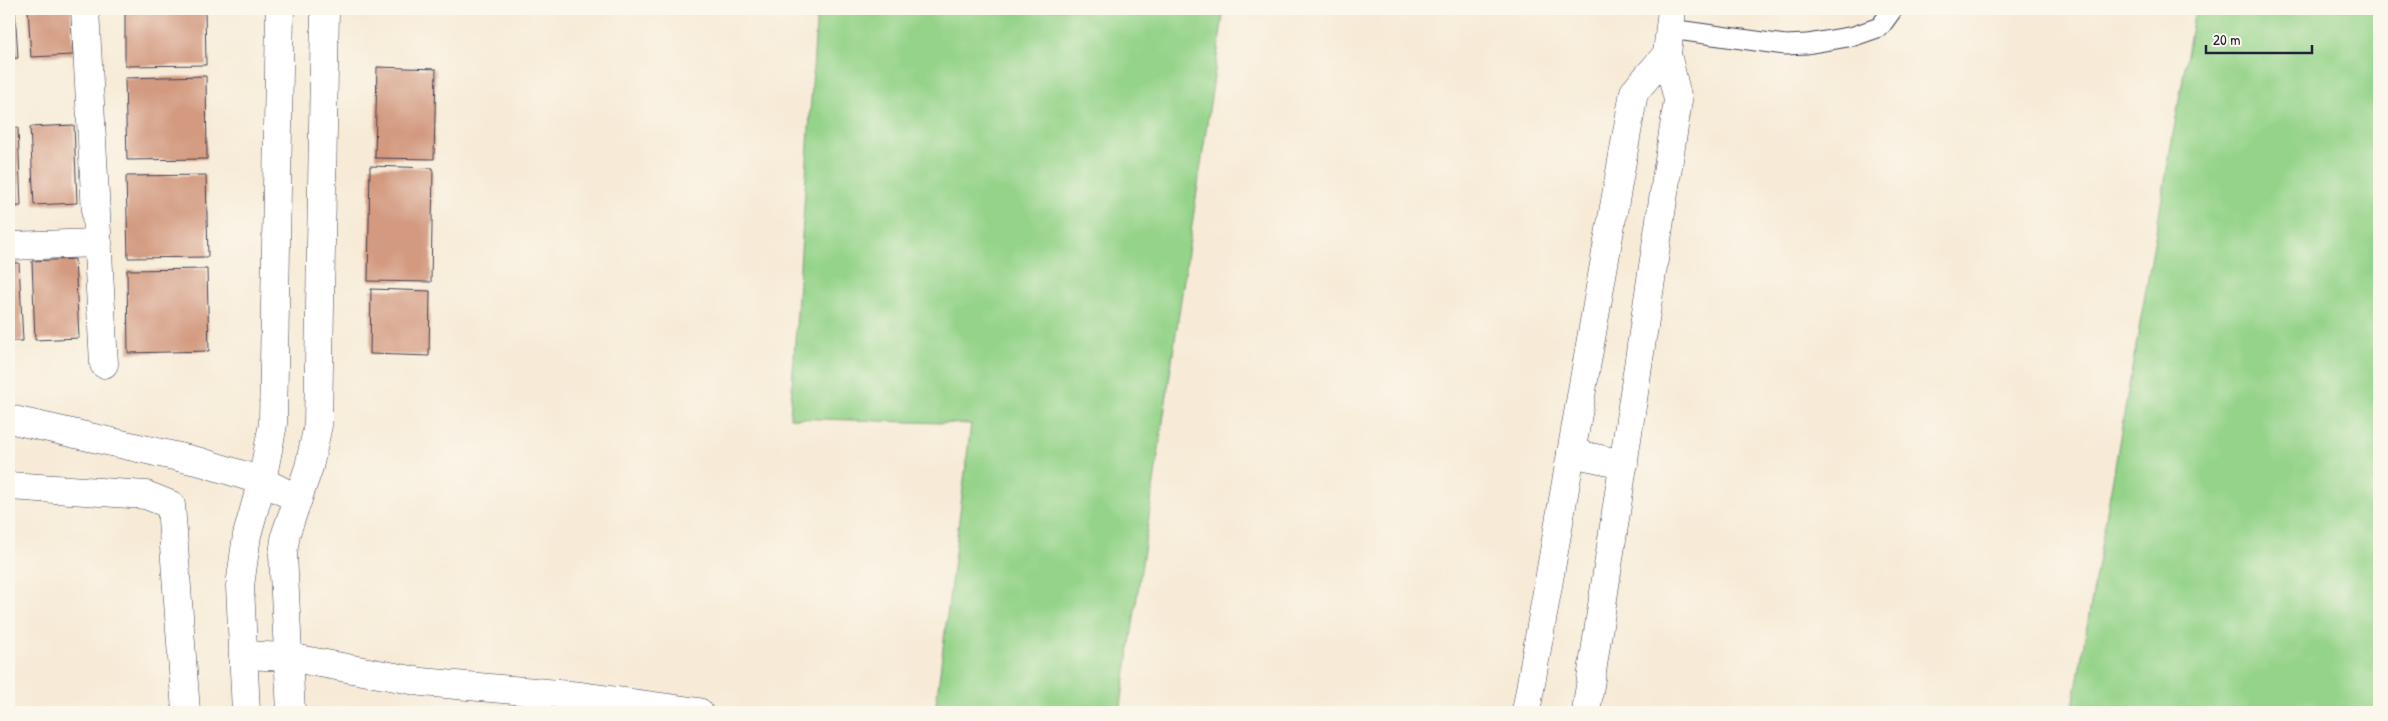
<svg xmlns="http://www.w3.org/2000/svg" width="2388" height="721" font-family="'Patrick Hand',sans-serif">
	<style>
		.green { fill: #94d389; stroke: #5b7a62 }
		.building { fill: #d39a80 }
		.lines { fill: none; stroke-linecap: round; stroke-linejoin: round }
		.lane-casing { stroke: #424052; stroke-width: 21 }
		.street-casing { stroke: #424052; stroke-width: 29 }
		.secondary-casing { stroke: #424052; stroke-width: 29 }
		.lane { stroke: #fff; stroke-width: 19 }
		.street { stroke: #fff; stroke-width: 28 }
		.secondary { stroke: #fff; stroke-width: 28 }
	</style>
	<rect width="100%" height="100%" fill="#fbf7ec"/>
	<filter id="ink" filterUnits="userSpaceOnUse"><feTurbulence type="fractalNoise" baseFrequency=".02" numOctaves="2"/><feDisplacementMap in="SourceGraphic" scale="10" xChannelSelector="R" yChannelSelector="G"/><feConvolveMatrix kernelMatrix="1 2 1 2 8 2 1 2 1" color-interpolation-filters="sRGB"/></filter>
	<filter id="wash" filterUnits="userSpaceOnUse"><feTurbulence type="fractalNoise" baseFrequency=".0096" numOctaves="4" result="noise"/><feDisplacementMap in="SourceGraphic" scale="20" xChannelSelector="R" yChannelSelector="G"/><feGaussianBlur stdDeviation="1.12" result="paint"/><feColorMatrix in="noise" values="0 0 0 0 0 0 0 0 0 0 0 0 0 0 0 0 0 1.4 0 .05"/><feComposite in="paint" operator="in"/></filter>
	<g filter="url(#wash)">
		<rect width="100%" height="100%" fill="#f7ebd7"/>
		<g class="green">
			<polygon points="817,9 1224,9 1120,712 935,712 971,424 790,418"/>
			<polygon points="2195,9 2379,9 2379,712 2072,712"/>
		</g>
		<g id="blocks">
			<g class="building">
				<polygon points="9,9 15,9 18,58 9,59"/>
				<polygon points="28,9 71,9 73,55 31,57"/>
				<polygon points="125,9 205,9 206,65 125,66"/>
				<polygon points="377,67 436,69 434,159 375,158"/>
				<polygon points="206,76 207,159 127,160 125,78"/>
				<polygon points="74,125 77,203 34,205 30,127"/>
				<polygon points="9,128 18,128 21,206 9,207"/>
				<polygon points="370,166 433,168 431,282 368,281"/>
				<polygon points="206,175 208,257 128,258 126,176"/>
				<polygon points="75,259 79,338 35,340 32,261"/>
				<polygon points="9,263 19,263 23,341 9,341"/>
				<polygon points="207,269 209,351 128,353 127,270"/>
				<polygon points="371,289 430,291 429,356 370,354"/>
			</g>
		</g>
	</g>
	<g filter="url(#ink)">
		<use href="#blocks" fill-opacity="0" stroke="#424052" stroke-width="1"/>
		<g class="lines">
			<g class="lane-casing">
				<polyline id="lane" points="1670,29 1785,45 1807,44 1854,36 1880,27 1893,9"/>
			</g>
			<g class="street-casing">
				<g id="street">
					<polyline points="85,9 104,364"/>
					<polyline points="1667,54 1672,9"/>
					<polyline points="9,246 98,243"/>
					<polyline points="9,419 201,462 262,481 298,499"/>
					<polyline points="1571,453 1624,464"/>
					<polyline points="9,486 146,495 171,505 186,712"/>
					<polyline points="243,655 288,657 422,682 581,696 699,712"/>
					<polyline points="1526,712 1634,92 1667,54 1678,100 1586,712"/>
				</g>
			</g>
			<g class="secondary-casing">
				<g id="secondary">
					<polyline points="246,712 240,586 247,535 262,481 273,424 280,9"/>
					<polyline points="291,712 283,554 286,533 309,467 318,425 325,9"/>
				</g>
			</g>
			<use href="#lane" class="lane"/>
			<use href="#street" class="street"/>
			<use href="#secondary" class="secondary"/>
		</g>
	</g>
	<rect width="2388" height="721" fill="none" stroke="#fbf7ec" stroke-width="30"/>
	<path d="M2206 45v8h106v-8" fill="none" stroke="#22223b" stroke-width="2.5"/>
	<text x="2213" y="45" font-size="15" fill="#22223b" stroke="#fbf7ec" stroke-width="4" paint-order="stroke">20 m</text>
</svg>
